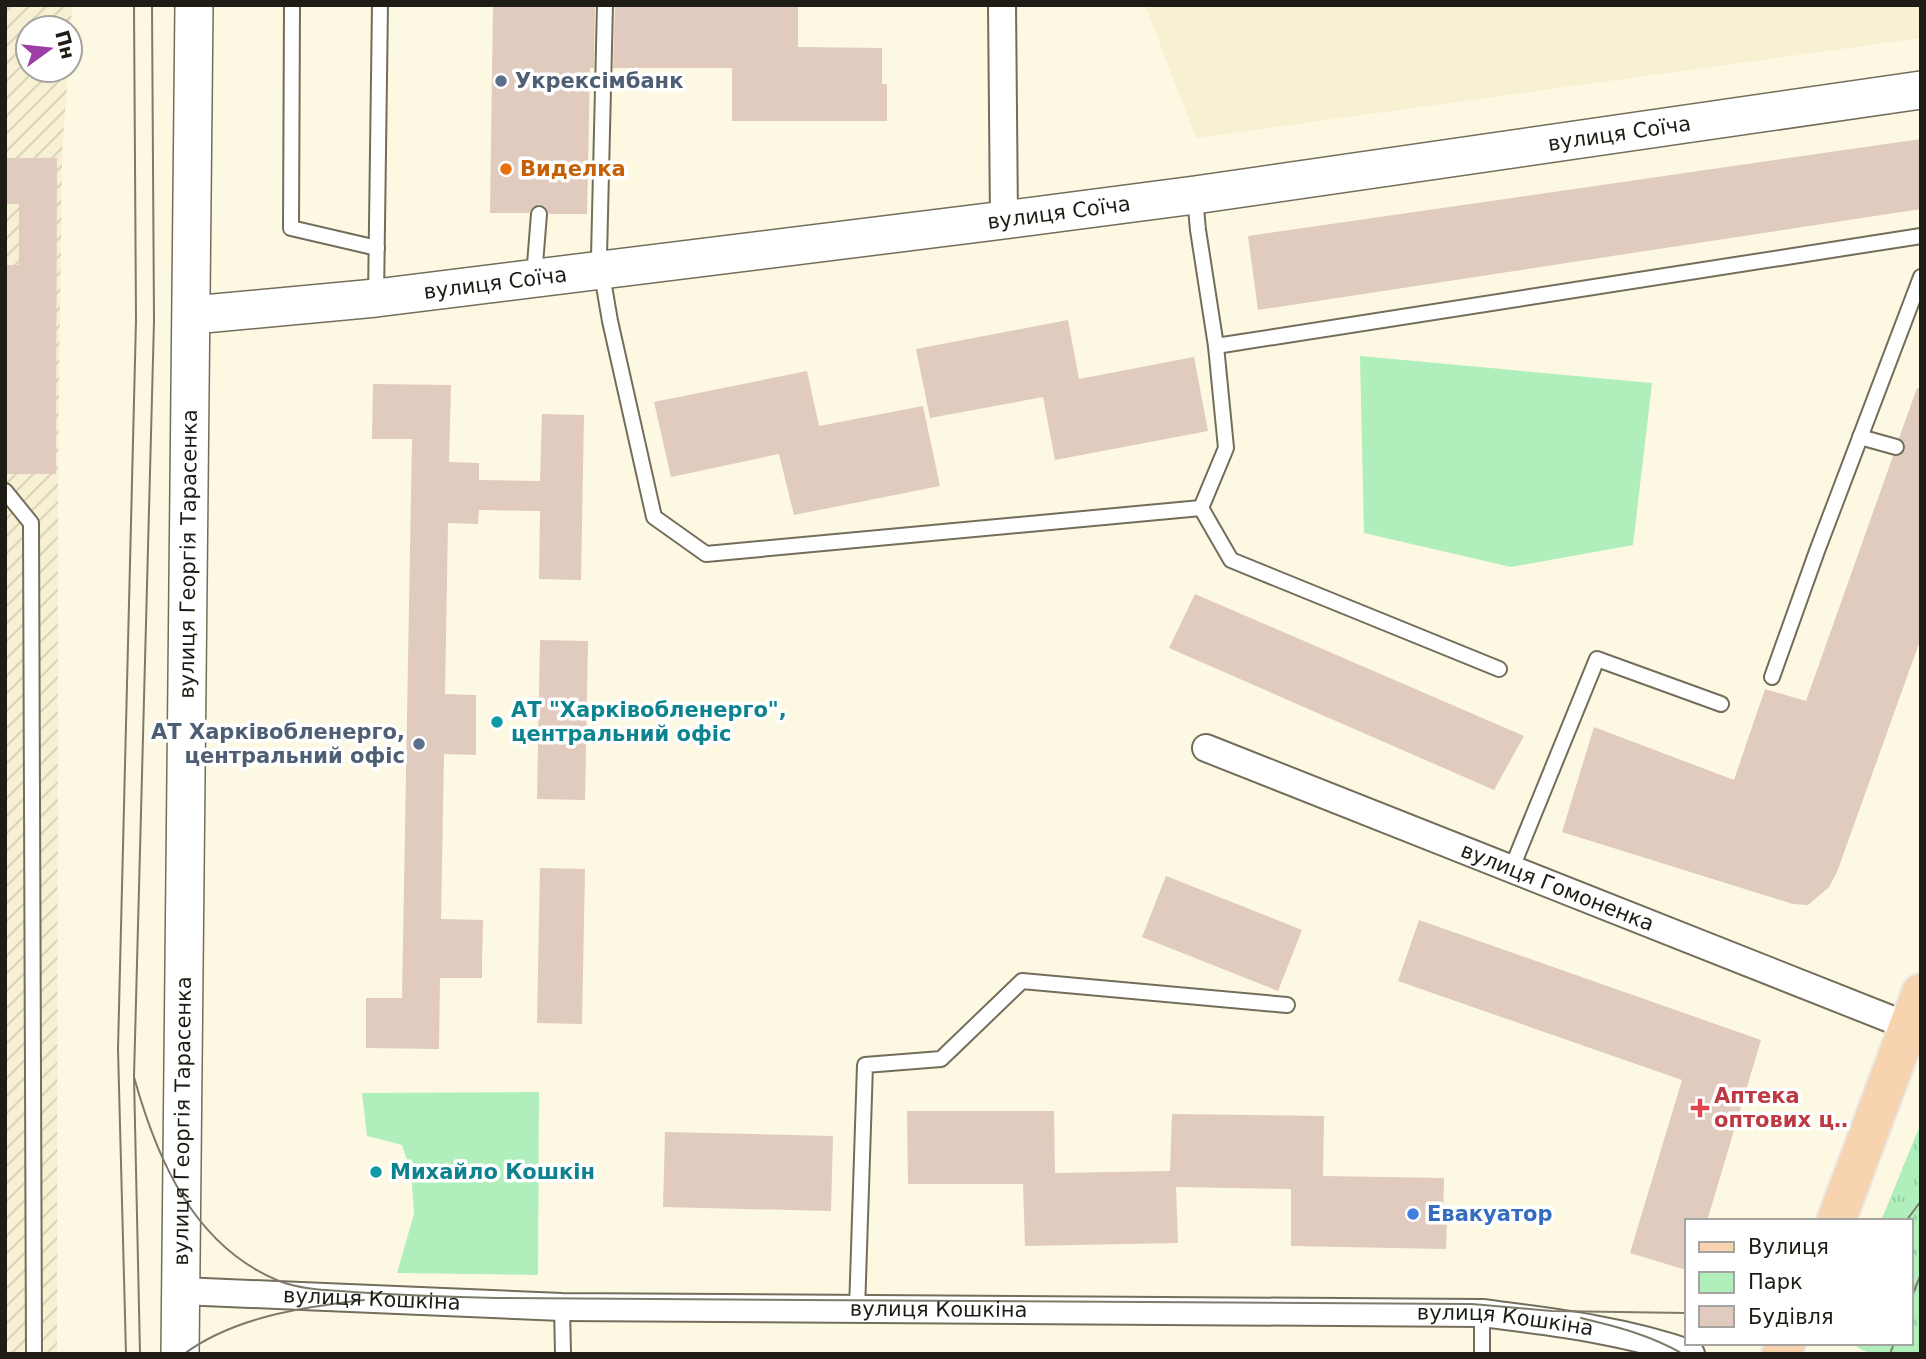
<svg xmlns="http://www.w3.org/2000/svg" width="1926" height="1359" font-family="'DejaVu Sans',sans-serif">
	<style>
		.built { fill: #f7f0d2 }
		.industrial { fill: url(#industrial-furrows) }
		.grass { fill: url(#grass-tufts) }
		.green { fill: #b0eebc }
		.building { fill: #e0cbbe }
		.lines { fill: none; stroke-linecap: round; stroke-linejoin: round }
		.lane-casing { stroke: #736e5b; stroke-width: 18 }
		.street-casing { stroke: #736e5b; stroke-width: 30 }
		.secondary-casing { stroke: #736e5b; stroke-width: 40 }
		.primary-casing { stroke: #e8e8e8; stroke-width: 42 }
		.lane { stroke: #fff; stroke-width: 14 }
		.street { stroke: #fff; stroke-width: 26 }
		.secondary { stroke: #fff; stroke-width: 37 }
		.primary { stroke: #f8d3af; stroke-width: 38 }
		.tram { stroke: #7e7a6c; stroke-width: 2 }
		.service-dot { fill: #5c6f8a; stroke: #fff; stroke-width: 2.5 }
		.food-dot { fill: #e8710a; stroke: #fff; stroke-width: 2.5 }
		.culture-dot { fill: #0f9aa8; stroke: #fff; stroke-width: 2.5 }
		.health-dot { fill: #e0444e; stroke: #fff; stroke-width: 2.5 }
		.shop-dot { fill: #3f7fe0; stroke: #fff; stroke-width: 2.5 }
		.labels { text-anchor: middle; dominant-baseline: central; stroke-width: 7; stroke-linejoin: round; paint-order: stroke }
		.service-label { font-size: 21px; font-weight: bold; fill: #4e5e75; stroke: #fff; text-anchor: start }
		.street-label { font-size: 21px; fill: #1e1c14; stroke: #fff }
		.food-label { font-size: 21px; font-weight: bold; fill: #c56008; stroke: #fff; text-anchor: start }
		.culture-label { font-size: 21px; font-weight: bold; fill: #0d838f; stroke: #fff; text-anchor: start }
		.health-label { font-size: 21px; font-weight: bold; fill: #be3a42; stroke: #fff; text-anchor: start }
		.shop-label { font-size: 21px; font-weight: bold; fill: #366cbe; stroke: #fff; text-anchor: start }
	</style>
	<defs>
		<pattern id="industrial-furrows" width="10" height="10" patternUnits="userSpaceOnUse" patternTransform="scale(1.75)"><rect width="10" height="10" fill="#f7f0d2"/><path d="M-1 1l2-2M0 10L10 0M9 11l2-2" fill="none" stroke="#d3cdb3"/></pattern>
		<pattern id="grass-tufts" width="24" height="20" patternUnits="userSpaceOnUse" patternTransform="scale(1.75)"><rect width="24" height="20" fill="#b0eebc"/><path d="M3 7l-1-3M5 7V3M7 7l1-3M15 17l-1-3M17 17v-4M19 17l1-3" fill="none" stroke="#97cca1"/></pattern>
	</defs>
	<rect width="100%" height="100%" fill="#fdf8e2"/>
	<polygon class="built" points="1145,5 1921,5 1921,38 1196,138"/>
	<polygon class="industrial" points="5,5 72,5 70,39 70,28 28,28 28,70 68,70 62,153 58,474 57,1354 5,1354"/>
	<path class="grass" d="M 1921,1123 L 1921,1354 C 1901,1354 1865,1359 1853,1343 L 1910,1343 L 1910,1221 L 1881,1221 Z"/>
	<g class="green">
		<polygon points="1360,356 1652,383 1633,545 1511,567 1364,533"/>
		<polygon points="539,1092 538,1275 397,1273 414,1214 411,1172 402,1145 367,1136 362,1093"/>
	</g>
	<g class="building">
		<polygon points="493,5 595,5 594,68 590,68 587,214 549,214 545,207 539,204 532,208 529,213 490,213"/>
		<polygon points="615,5 798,5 798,47 882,48 882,84 887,84 887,121 732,121 732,68 613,68"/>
		<polygon points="1921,139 1921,209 1258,310 1248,236"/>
		<polygon points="5,158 57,158 56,474 5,474 5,265 19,265 19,204 5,204"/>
		<polygon points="1068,320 1079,379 1194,357 1208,431 1055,460 1043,397 930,418 916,349"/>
		<polygon points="807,371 819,426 923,406 940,486 794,515 779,454 671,477 654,402"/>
		<polygon points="373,384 451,385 449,462 479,463 479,480 540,481 542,414 584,415 581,580 539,579 540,511 479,510 478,524 448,523 445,694 476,695 476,755 444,754 441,919 483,920 482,962 482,978 440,978 439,1049 366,1048 366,998 402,998 412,439 372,439"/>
		<polygon points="1917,388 1921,389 1921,638 1837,872 1829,887 1808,905 1793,904 1562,832 1594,727 1734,780 1765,689 1806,701 1893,456 1899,456 1905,450 1905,444 1899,438"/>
		<polygon points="1195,594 1524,736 1494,790 1169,648"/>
		<polygon points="540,640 588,641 585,800 537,799"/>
		<polygon points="540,868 585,869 582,1024 537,1023"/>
		<polygon points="1166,876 1302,930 1278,991 1142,937"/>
		<polygon points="1419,920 1761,1040 1707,1221 1686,1221 1686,1270 1630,1253 1682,1080 1398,981"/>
		<polygon points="907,1111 1054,1111 1055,1173 1170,1171 1172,1114 1324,1116 1323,1176 1444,1178 1443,1216 1447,1217 1446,1249 1291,1246 1291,1189 1176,1187 1178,1243 1025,1246 1023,1184 908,1184"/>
		<polygon points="665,1132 833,1136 831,1211 663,1207"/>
	</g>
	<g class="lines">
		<g class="lane-casing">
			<g id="lane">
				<polyline points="292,5 291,228 377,248"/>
				<polyline points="605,5 599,257 610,321 654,517 706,554 1201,508"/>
				<polyline points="1195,197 1198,230 1216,346 1226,448 1201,508 1231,560 1499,669"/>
				<polyline points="534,277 539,214"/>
				<polyline points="376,298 380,5"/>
				<polyline points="1216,346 1921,236"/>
				<polyline points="1860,437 1896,447"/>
				<polyline points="5,491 31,523 34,1354"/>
				<polyline points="1772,677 1817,551 1921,277"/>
				<polyline points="1511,870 1597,659 1721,704"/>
				<polyline points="562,1307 563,1354"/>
				<polyline points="857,1310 865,1065 941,1059 1022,981 1287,1005"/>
				<polyline points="1482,1354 1482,1313"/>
			</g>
		</g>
		<g class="street-casing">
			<g id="street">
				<polyline points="1002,5 1004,220"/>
				<path id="s1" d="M 1206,748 L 1908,1026"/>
				<path id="s2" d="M 181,1291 L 562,1307 L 1482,1313 C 1552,1322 1624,1330 1691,1354"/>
			</g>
		</g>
		<g class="secondary-casing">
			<g id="secondary">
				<path id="s3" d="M 193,315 L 376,298 L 1004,220 L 1195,195 L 1921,90"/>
				<path id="s4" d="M 180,1354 L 194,5"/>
			</g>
		</g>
		<g class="primary-casing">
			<g id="primary">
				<polyline points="1836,1221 1921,993"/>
				<polyline points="1781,1354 1786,1343"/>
			</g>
		</g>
		<use href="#lane" class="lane"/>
		<use href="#street" class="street"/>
		<use href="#secondary" class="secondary"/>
		<use href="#primary" class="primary"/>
		<g class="tram">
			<path d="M 134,1077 C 157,1160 194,1246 279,1281 C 302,1290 328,1290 353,1292 C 400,1295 448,1297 496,1298 L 1472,1304 L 1552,1311 L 1686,1313"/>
			<polyline points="1906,1221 1921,1201"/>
			<polyline points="1910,1301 1921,1274"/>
			<path d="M 1581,1318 C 1618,1327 1650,1335 1683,1354"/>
			<polyline points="126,1354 118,1049 136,320 134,5"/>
			<polyline points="140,1354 134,1077 154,321 152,5"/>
			<path d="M 184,1354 C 234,1317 303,1307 364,1300"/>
			<polyline points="1890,1354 1894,1343"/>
		</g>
	</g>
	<g class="service-dot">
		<circle cx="501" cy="81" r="7"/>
		<circle cx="419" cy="744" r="7"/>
	</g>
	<circle class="food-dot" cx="506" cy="169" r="7"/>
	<g class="culture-dot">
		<circle cx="497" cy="722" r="7"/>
		<circle cx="376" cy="1172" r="7"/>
	</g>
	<path class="health-dot" d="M1696.5 1097.5h7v7h7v7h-7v7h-7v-7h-7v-7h7z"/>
	<circle class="shop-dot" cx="1413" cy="1214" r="7"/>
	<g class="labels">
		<g class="service-label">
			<text x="515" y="81">Укрексімбанк</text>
			<text x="405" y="732" text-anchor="end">АТ Харківобленерго,<tspan x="405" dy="24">центральний офіс</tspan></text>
		</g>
		<g class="street-label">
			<text stroke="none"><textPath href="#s3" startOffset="1438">вулиця Соїча</textPath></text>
			<text stroke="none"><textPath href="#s3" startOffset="872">вулиця Соїча</textPath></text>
			<text stroke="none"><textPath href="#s3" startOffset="304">вулиця Соїча</textPath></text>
			<text stroke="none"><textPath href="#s4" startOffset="800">вулиця Георгія Тарасенка</textPath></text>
			<text stroke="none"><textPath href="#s1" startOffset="378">вулиця Гомоненка</textPath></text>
			<text stroke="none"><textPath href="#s4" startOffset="233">вулиця Георгія Тарасенка</textPath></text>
			<text stroke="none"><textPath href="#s2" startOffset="191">вулиця Кошкіна</textPath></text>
			<text stroke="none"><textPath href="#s2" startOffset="758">вулиця Кошкіна</textPath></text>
			<text stroke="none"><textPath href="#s2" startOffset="1325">вулиця Кошкіна</textPath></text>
		</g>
		<g class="food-label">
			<text x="520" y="169">Виделка</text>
		</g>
		<g class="culture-label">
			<text x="511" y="710">АТ "Харківобленерго",<tspan x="511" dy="24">центральний офіс</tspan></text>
			<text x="390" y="1172">Михайло Кошкін</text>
		</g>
		<g class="health-label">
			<text x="1714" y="1096">Аптека<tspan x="1714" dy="24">оптових ц‥</tspan></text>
		</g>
		<g class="shop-label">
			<text x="1427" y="1214">Евакуатор</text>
		</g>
	</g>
	<rect width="1926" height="1359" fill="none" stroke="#1e1c14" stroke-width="14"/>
	<rect x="1685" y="1219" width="228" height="126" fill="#ffffff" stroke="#a5a4a1" stroke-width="2"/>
	<rect x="1699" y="1242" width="35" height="10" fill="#f8d3af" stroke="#a5a4a1" stroke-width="2"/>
	<text x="1748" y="1254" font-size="21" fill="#1e1c14">Вулиця</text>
	<rect x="1699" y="1272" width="35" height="21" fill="#b0eebc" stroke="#a5a4a1" stroke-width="2"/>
	<text x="1748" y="1289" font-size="21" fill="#1e1c14">Парк</text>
	<rect x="1699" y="1306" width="35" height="21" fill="#e0cbbe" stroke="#a5a4a1" stroke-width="2"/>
	<text x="1748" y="1324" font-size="21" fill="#1e1c14">Будівля</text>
	<g transform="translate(49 49) rotate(75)"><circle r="33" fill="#ffffff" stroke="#a5a4a1" stroke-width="2"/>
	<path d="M0-5L12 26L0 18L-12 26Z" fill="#9c3ea6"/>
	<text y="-10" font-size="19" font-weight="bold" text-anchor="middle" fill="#1e1c14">Пн</text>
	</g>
</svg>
